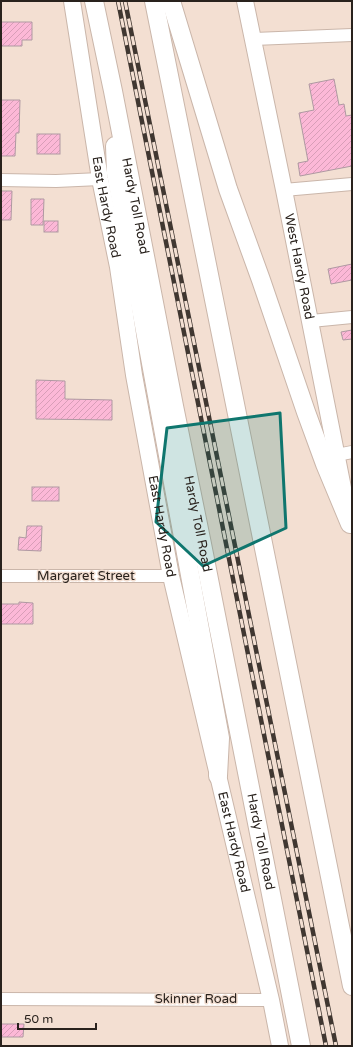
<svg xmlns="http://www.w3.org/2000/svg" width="353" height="1047" font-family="'Varela Round',sans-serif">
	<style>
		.building { fill: url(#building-hatch); stroke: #af99a2 }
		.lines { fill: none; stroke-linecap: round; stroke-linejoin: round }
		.minor-casing { stroke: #cab6aa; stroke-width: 14 }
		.major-casing { stroke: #cab6aa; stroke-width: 18 }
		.highway-casing { stroke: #cab6aa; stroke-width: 20 }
		.minor { stroke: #fff; stroke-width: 12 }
		.major { stroke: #fff; stroke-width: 16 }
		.highway { stroke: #fff; stroke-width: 18 }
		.rail-casing { stroke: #403731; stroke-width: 4.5 }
		.rail { stroke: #f3dfd2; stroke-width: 3; stroke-dasharray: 9; stroke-linecap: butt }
		.marked { fill: #0f766e; fill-opacity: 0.2; stroke: #0f766e; stroke-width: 3; stroke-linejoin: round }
		.labels { text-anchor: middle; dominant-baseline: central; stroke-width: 3; stroke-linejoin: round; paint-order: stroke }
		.street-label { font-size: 13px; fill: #29221d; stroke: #f3dfd2 }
	</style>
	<defs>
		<pattern id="building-hatch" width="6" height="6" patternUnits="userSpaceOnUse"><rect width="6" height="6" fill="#fcb8d7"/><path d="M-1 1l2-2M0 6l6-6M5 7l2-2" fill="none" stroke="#d89eb8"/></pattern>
	</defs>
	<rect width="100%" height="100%" fill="#f3dfd2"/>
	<g class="building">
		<polygon points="1,22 32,22 32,40 22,40 22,46 1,46"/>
		<polygon points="334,79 339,105 344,104 346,116 352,115 352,166 300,176 298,163 308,161 299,113 314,110 309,84"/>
		<polygon points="1,100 20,100 19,133 16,133 15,156 1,156"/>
		<rect x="37" y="134" width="23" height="20"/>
		<polygon points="1,191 12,191 11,220 1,220"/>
		<polygon points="31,199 44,199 43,225 31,225"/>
		<rect x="44" y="221" width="14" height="11"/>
		<polygon points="352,264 352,280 331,284 328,269"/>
		<polygon points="352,330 352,339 343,340 341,332"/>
		<polygon points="36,380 65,381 65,399 112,400 112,420 36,419"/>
		<rect x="32" y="487" width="27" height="14"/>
		<polygon points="27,526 42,526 41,551 18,550 19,537 26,538"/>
		<polygon points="19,602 33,603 33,624 1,624 1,604 19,604"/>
		<polygon points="1,1024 24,1024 23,1037 1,1037"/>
	</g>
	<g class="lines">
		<g class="minor-casing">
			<g id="minor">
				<polyline points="252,39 352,35"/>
				<polyline points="1,180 56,181 100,179"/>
				<polyline points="284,190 352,184"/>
				<polyline points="311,321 352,317"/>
				<polyline points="337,455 352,452"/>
				<polyline points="1,576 171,576"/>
				<polyline points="1,999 271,1000"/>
			</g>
		</g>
		<g class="major-casing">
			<g id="major">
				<path id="s1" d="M 72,1 L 100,179 L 118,267 L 134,375 L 171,576 L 271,1000 L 280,1046"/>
				<path id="s2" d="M 245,1 L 284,190 L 346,503"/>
			</g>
		</g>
		<g class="highway-casing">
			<g id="highway">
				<path id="s3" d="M 94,1 L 113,91 L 174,406 L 202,544 L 301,1046"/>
				<polyline points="154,1 352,986"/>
				<polyline points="171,1 228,189 261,280 306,412 325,464 350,524"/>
				<polyline points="115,146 116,173 220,738 218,776"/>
			</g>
		</g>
		<use href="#minor" class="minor"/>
		<use href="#major" class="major"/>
		<use href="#highway" class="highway"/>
		<g class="rail-casing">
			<g id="rail">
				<polyline points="118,1 326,1046"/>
				<polyline points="125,1 336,1046"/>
			</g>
		</g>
		<use href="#rail" class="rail"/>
	</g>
	<path class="marked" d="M 280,413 L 286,528 L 203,566 L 156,522 L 167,428 Z"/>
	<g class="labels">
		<g class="street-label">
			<text stroke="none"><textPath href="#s3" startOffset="209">Hardy Toll Road</textPath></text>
			<text stroke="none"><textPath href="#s1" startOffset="209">East Hardy Road</textPath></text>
			<text stroke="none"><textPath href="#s2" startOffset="271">West Hardy Road</textPath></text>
			<text stroke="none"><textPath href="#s3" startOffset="533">Hardy Toll Road</textPath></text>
			<text stroke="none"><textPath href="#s1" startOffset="533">East Hardy Road</textPath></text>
			<text x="86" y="576">Margaret Street</text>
			<text stroke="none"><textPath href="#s3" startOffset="857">Hardy Toll Road</textPath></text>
			<text stroke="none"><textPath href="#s1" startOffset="857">East Hardy Road</textPath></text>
			<text x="196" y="999">Skinner Road</text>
		</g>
	</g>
	<rect width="353" height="1047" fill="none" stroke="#29221d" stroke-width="4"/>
	<path d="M18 1023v6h78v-6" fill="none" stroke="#29221d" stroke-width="2"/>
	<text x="24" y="1023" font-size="12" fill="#29221d" stroke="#f3dfd2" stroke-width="3" paint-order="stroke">50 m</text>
</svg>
